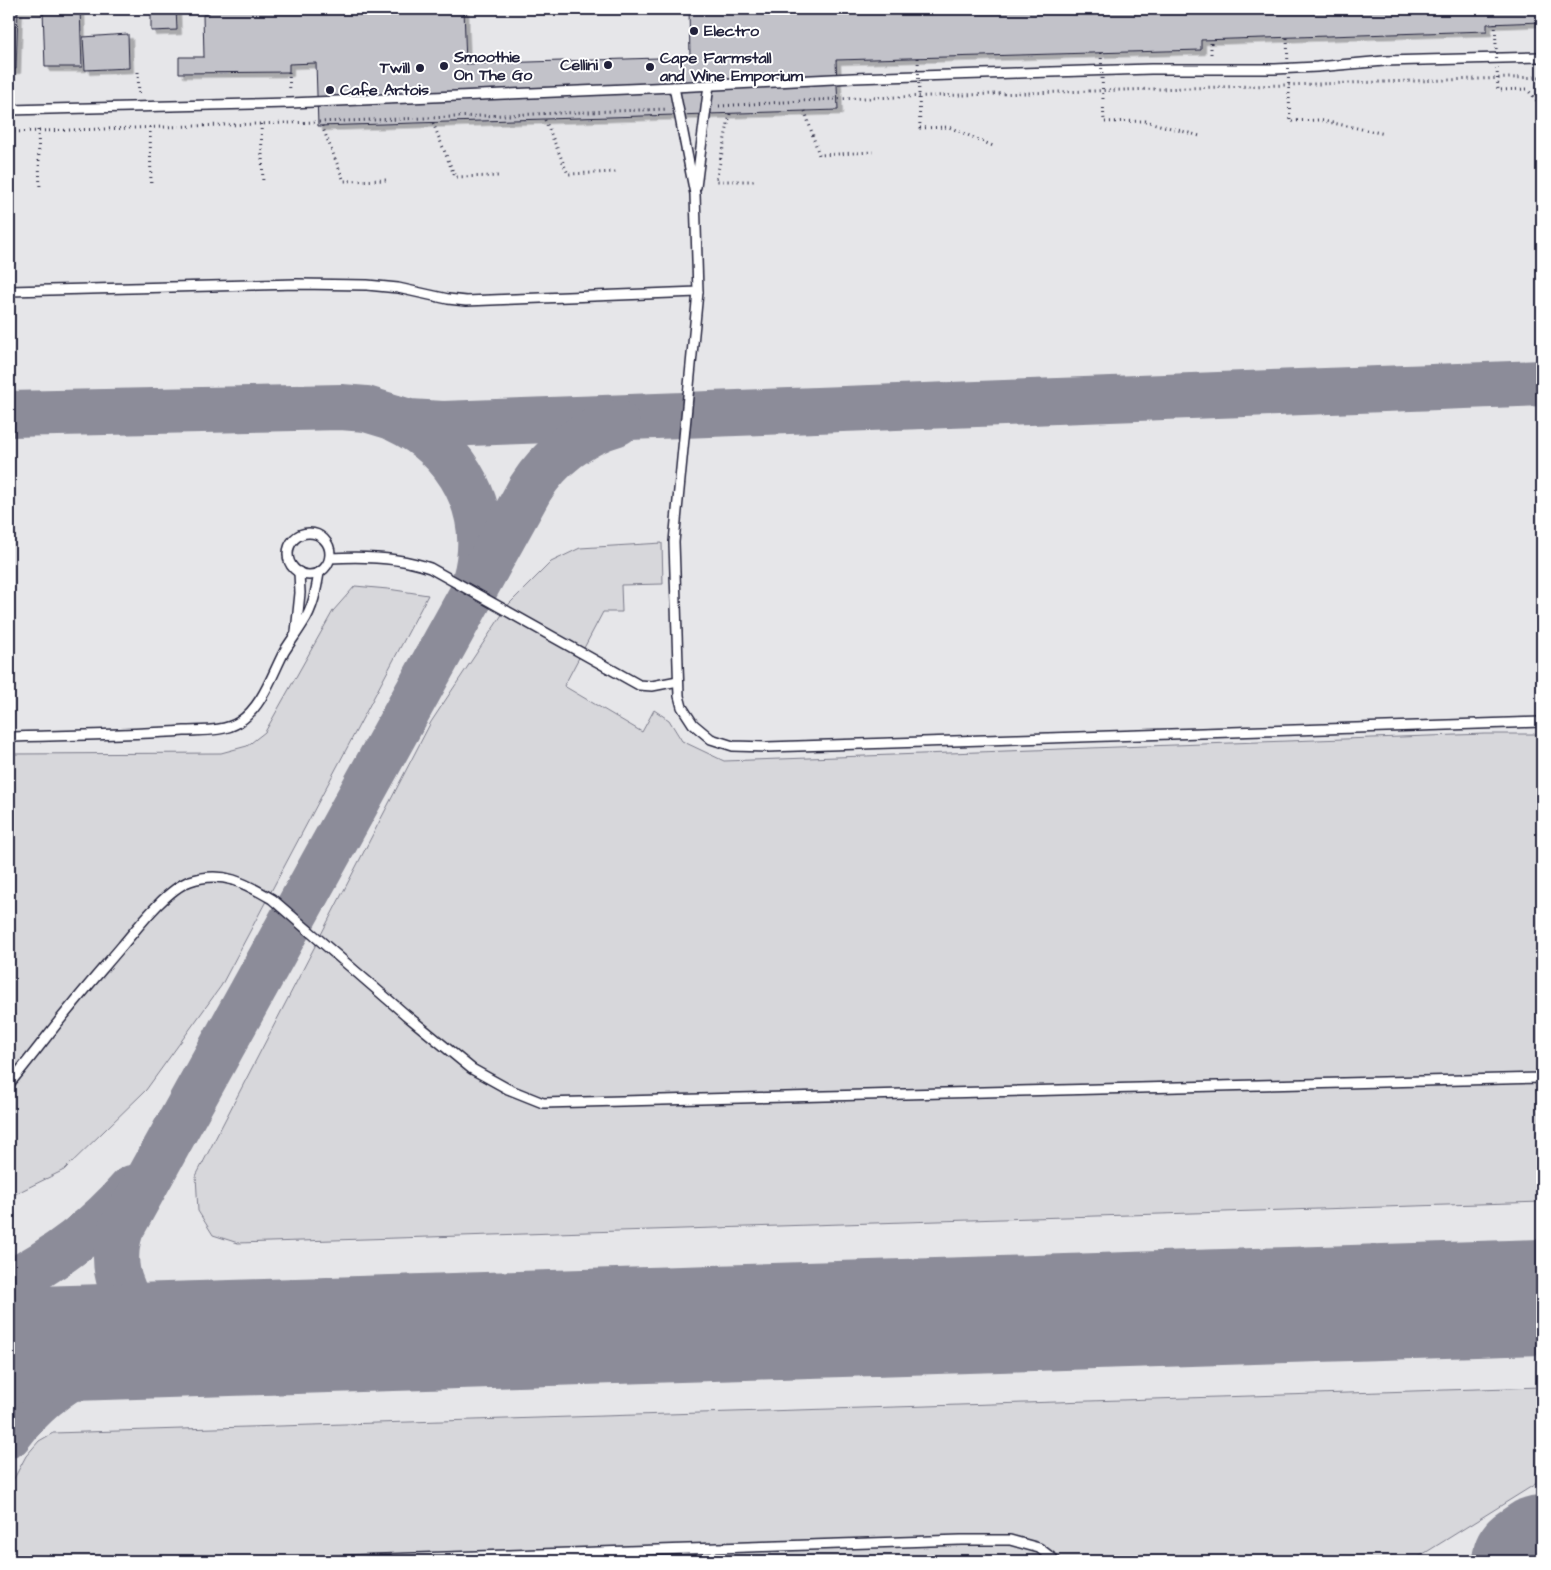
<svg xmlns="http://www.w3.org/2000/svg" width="1551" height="1570" font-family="'Architects Daughter',sans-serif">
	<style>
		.built { fill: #e6e6e9 }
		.green { fill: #d7d7db; stroke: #7c7c8b }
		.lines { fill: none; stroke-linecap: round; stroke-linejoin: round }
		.taxiway { stroke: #8c8c99; stroke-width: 46 }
		.runway { stroke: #8c8c99; stroke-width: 116 }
		.building { fill: #c2c2c9; stroke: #22223b; filter: url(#shadow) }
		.service-casing { stroke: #22223b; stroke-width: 12 }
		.path { stroke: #22223b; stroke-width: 3; stroke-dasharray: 1 4; stroke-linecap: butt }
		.service { stroke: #fff; stroke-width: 9 }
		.path-bridge { stroke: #22223b; stroke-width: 3; stroke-dasharray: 1 4; stroke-linecap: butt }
		.poi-dot { fill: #22223b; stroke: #fff; stroke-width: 2 }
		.labels { text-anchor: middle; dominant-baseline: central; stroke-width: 4; stroke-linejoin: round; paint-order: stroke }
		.poi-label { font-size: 16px; font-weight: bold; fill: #22223b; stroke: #fff; text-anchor: start }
	</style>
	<defs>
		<filter id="shadow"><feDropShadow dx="4.5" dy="4.5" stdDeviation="0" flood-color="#0004"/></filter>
	</defs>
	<rect width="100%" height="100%" fill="#f6f6f7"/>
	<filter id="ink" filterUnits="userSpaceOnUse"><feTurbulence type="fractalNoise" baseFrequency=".02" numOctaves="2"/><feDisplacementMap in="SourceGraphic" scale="10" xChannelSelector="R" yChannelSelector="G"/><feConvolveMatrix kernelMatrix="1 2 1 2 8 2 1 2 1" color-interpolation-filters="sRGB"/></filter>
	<g filter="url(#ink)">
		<rect class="built" x="9" y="9" width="1533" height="1552"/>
		<g class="green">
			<polygon points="662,543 663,584 621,585 622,612 603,612 564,686 642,732 654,710 669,720 682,741 724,761 1485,734 1542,734 1542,1202 238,1243 213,1235 198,1211 196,1176 431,722 509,604 551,562 580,548"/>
			<polygon points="355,586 388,589 428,595 221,986 146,1090 64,1170 9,1197 9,754 221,753 247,746 265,732 333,611"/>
			<polygon points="1542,1387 1542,1480 1412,1561 9,1561 9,1488 26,1456 39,1441 53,1433"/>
		</g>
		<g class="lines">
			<g class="taxiway">
				<polyline points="9,414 341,407 366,409 409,422 443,424 1542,383"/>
				<path d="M 396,419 C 459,448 494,512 475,580"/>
				<path d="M 9,1283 C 56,1259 98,1227 132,1188"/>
				<path d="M 271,1337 C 253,1337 235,1337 217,1336 C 177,1336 143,1333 124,1292 C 114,1271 114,1250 121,1229 L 530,489 C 550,457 581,433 617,423"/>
				<path d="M 9,1435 C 53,1375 122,1344 196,1341"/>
			</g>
			<g class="runway">
				<polyline points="9,1345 1542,1297"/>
				<polyline points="1530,1561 1542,1553"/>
			</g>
		</g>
		<g class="building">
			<polygon points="9,9 18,9 16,69 9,69"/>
			<polygon points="18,9 80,9 82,67 45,67 43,10 18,10"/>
			<polygon points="151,9 176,9 177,30 151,31"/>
			<polygon points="208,9 464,9 466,64 690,57 689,9 1542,9 1542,22 1487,24 1487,31 1201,40 1201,50 836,60 838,110 318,126 316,63 289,64 289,72 179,73 179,57 204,57 203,15 209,15"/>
			<polygon points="128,34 129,68 85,70 83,37"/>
		</g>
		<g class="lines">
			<g class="service-casing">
				<g id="service">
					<polyline points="674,87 695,194 698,292 674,542 679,696 682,707 693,724 711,739 733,746 767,747 1542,722"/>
					<polyline points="9,110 290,103 674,87 853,78 1151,69 1275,69 1317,67 1384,61 1542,57"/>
					<polyline points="696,187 709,85"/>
					<polyline points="9,291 297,284 367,285 398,288 448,299 466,301 698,292"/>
					<circle cx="309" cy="554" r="21"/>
					<path d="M 330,558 C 363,556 399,557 430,568 L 639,685 L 652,686 L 678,681"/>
					<polyline points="296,632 300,593 299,572"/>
					<path d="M 9,737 C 67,735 126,735 184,731 C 201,730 224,732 239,722 C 262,707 272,675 284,652 C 290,642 297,633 303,623 C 313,608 316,591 319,573"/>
					<path d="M 9,1084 C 31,1058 51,1030 73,1004 C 89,984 106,965 122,946 C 138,927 167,889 190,881 C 223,870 245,883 272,899 L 406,1015 L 472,1069 L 508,1089 L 543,1103 L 1542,1078"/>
					<polyline points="324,1561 961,1540 1010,1540 1039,1548 1056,1561"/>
				</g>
			</g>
			<g class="path">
				<polyline points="1211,43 1211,57"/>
				<polyline points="138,72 139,96"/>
				<polyline points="289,72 290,92"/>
				<polyline points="719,106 834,99 1542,77"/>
				<polyline points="805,111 819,155 873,152"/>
				<polyline points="730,114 716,181 754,181"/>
				<polyline points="545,120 568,174 617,172"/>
				<polyline points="433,123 455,177 499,176"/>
				<polyline points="261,124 263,184"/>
				<polyline points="322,126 344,181 388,180"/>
				<polyline points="150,127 151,186"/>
				<polyline points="38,130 40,190"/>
				<polyline points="9,132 318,122 668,109"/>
			</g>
			<use href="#service" class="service"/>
			<g class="path-bridge">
				<polyline points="1495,23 1498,90 1527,89 1542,107"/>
				<polyline points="1287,38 1290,121 1319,120 1385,134"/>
				<polyline points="1101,53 1104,122 1145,121 1200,136"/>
				<polyline points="918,58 920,128 949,127 993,146"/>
			</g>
		</g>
	</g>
	<g class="poi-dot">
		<circle cx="694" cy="31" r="5"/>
		<circle cx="608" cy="65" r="5"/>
		<circle cx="444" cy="66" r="5"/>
		<circle cx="650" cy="67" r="5"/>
		<circle cx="420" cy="68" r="5"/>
		<circle cx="330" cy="90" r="5"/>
	</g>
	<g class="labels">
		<g class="poi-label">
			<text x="704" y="31">Electro</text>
			<text x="454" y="57">Smoothie<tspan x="454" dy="18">On The Go</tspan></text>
			<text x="660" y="58">Cape Farmstall<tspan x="660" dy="18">and Wine Emporium</tspan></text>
			<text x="598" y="65" text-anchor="end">Cellini</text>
			<text x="410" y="68" text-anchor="end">Twill</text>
			<text x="340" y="90">Cafe Artois</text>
		</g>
	</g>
	<rect width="1551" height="1570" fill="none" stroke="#fff" stroke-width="30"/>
	<rect x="15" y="15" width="1521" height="1540" fill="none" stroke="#22223b" stroke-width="2" filter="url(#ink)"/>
</svg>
